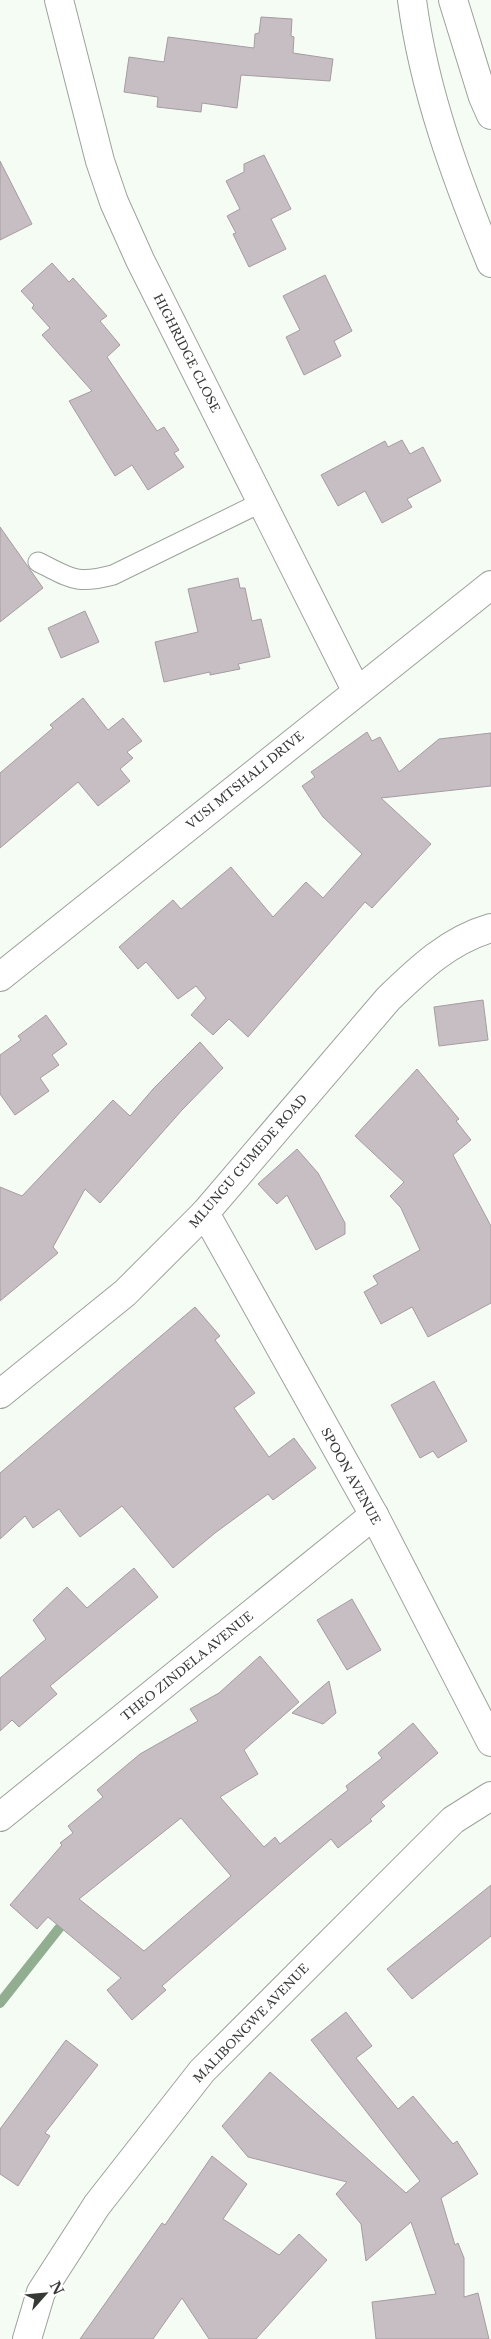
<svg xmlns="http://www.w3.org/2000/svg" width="491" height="2339" font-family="'Libre Baskerville',serif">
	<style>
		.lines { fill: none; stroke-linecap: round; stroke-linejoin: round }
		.stream { stroke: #92ae91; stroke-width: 10 }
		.building { fill: #c7bec3; stroke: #a59ca1; fill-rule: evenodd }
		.service-casing { stroke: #9ca29c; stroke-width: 21 }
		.minor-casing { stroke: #9ca29c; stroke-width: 30 }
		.tertiary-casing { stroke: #9ca29c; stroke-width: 30 }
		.service { stroke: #fff; stroke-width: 19 }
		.minor { stroke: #fff; stroke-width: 28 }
		.tertiary { stroke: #fff; stroke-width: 28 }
		.labels { text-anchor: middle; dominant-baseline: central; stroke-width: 4; stroke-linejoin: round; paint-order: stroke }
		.street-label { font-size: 12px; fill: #363936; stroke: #fff }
	</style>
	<rect width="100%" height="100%" fill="#f5fcf4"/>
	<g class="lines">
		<polyline class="stream" points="0,2003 68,1917"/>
	</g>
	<g class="building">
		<polygon points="261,17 292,19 291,36 294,37 293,53 333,59 330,81 241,75 237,108 202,103 201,112 157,107 158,97 124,92 129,57 164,62 168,37 254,48 255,34 259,33"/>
		<polygon points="264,155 291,209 271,219 286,249 249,267 233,234 236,233 227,216 240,209 226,181 244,172 244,164"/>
		<polygon points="0,161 32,224 0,240"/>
		<polygon points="52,263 69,282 73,278 107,316 100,321 120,345 107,357 157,431 164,427 179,450 174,453 184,467 148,490 132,465 115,476 69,401 92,391 42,335 50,328 32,308 34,305 21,291"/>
		<polygon points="325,275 352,331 334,341 341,356 304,375 286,337 300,330 283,296"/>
		<polygon points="402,440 410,454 423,447 441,481 407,499 412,507 382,523 365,491 338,506 321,475 385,441 388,447"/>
		<polygon points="0,527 43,588 0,622"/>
		<polygon points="238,578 240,588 245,588 252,621 261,619 270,657 238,664 240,669 210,675 210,672 164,682 155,642 198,632 188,589"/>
		<polygon points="85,611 99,642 61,658 48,628"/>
		<polygon points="83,698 108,730 123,718 142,741 127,752 133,758 120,769 130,781 98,806 78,782 0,848 0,773 53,728 50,725"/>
		<polygon points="367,732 372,741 380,737 399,772 439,739 491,733 491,786 381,798 431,844 372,908 365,902 248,1037 229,1019 213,1035 191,1015 206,998 196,986 178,999 146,962 138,969 119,947 173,900 181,909 231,867 273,917 306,882 323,898 362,854 323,817 302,786 315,777 311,772"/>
		<polygon points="483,1000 488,1040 439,1046 434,1007"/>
		<polygon points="46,1015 67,1044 52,1055 59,1065 40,1078 49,1091 15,1115 0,1094 0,1055 21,1040 18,1036"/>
		<polygon points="200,1042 223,1068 182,1110 100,1203 85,1189 53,1247 58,1253 0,1301 0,1187 22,1196 113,1100 130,1116 153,1089"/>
		<polygon points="417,1069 459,1119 456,1121 471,1140 453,1155 491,1226 491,1303 428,1337 412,1307 381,1324 364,1292 378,1284 373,1276 420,1250 401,1208 390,1196 404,1182 355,1136"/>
		<polygon points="297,1149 318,1173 345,1223 345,1234 316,1250 287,1195 277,1204 258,1184"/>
		<polygon points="195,1307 220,1336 215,1340 255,1393 234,1408 269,1457 294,1438 316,1468 273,1500 268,1494 215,1533 173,1568 122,1506 80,1537 59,1509 33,1528 25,1516 0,1539 0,1473"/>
		<polygon points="434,1381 467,1441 438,1458 433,1451 420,1458 391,1405"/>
		<polygon points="134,1568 158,1597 50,1686 57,1694 19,1727 12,1720 0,1731 0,1678 46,1639 33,1620 67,1587 87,1608"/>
		<polygon points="352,1599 381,1650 347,1670 317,1620"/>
		<path d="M 260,1656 L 299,1702 L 244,1750 L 258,1774 L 220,1797 L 264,1847 L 275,1837 L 280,1844 L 348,1790 L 346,1786 L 382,1758 L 378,1753 L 413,1723 L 438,1753 L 381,1802 L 385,1806 L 370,1819 L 372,1821 L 338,1848 L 331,1839 L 162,1986 L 166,1990 L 132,2020 L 107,1990 L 121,1978 L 48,1917 L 37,1929 L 10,1905 L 62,1845 L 60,1843 L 73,1833 L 68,1826 L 103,1797 L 97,1790 L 140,1754 L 198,1721 L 190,1709 L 219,1693 ZM 181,1818 L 231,1876 L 144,1951 L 79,1899 Z"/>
		<polygon points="329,1681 336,1713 323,1724 292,1713"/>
		<polygon points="491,1885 491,1936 412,1999 387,1969"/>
		<polygon points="346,2012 372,2046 356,2058 398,2109 413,2096 453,2144 457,2141 478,2174 441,2198 455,2245 458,2243 464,2258 464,2297 478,2293 489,2339 376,2339 372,2302 436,2294 411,2222 366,2261 361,2224 336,2194 347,2182 248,2157 222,2126 270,2072 406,2193 420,2181 311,2040"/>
		<polygon points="66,2040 98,2065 45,2133 50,2136 18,2186 0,2174 0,2129"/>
		<polygon points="212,2156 247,2184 223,2219 279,2255 299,2234 327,2260 256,2339 209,2339 182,2298 153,2339 80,2339 162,2223 165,2225"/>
	</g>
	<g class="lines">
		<g class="service-casing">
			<path id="service" d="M 38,562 C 71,578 75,585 113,575 L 262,502"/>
		</g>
		<g class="minor-casing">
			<g id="minor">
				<polyline points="59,0 100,161 114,202 140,260 356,690"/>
				<polyline points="205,1213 374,1515 491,1742"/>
				<path d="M 0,1394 L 125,1293 L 205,1213 L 388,999 C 419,969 449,940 491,928"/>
				<polyline points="0,1817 374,1515"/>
				<polyline points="27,2339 41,2292 97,2205 202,2071 453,1820 491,1796"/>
			</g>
		</g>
		<g class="tertiary-casing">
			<g id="tertiary">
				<path d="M 412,0 C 424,91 456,178 491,263"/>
				<polyline points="453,0 483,97 491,115"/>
				<polyline points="0,977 491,585"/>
			</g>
		</g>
		<use href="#service" class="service"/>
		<use href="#minor" class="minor"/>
		<use href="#tertiary" class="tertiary"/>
	</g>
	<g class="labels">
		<g class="street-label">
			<text transform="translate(187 353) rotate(63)">HIGHRIDGE CLOSE</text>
			<text transform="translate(245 780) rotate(-39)">VUSI MTSHALI DRIVE</text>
			<text transform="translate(248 1161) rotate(-49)">MLUNGU GUMEDE ROAD</text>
			<text transform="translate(351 1476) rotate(61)">SPOON AVENUE</text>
			<text transform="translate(187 1666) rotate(-39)">THEO ZINDELA AVENUE</text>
			<text transform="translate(251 2023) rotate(-46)">MALIBONGWE AVENUE</text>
		</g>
	</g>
	<g transform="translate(45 2294) rotate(63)" stroke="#ffffff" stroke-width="4" paint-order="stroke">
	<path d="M0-4L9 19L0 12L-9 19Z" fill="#363936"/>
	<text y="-8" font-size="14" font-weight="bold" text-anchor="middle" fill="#363936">N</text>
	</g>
</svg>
